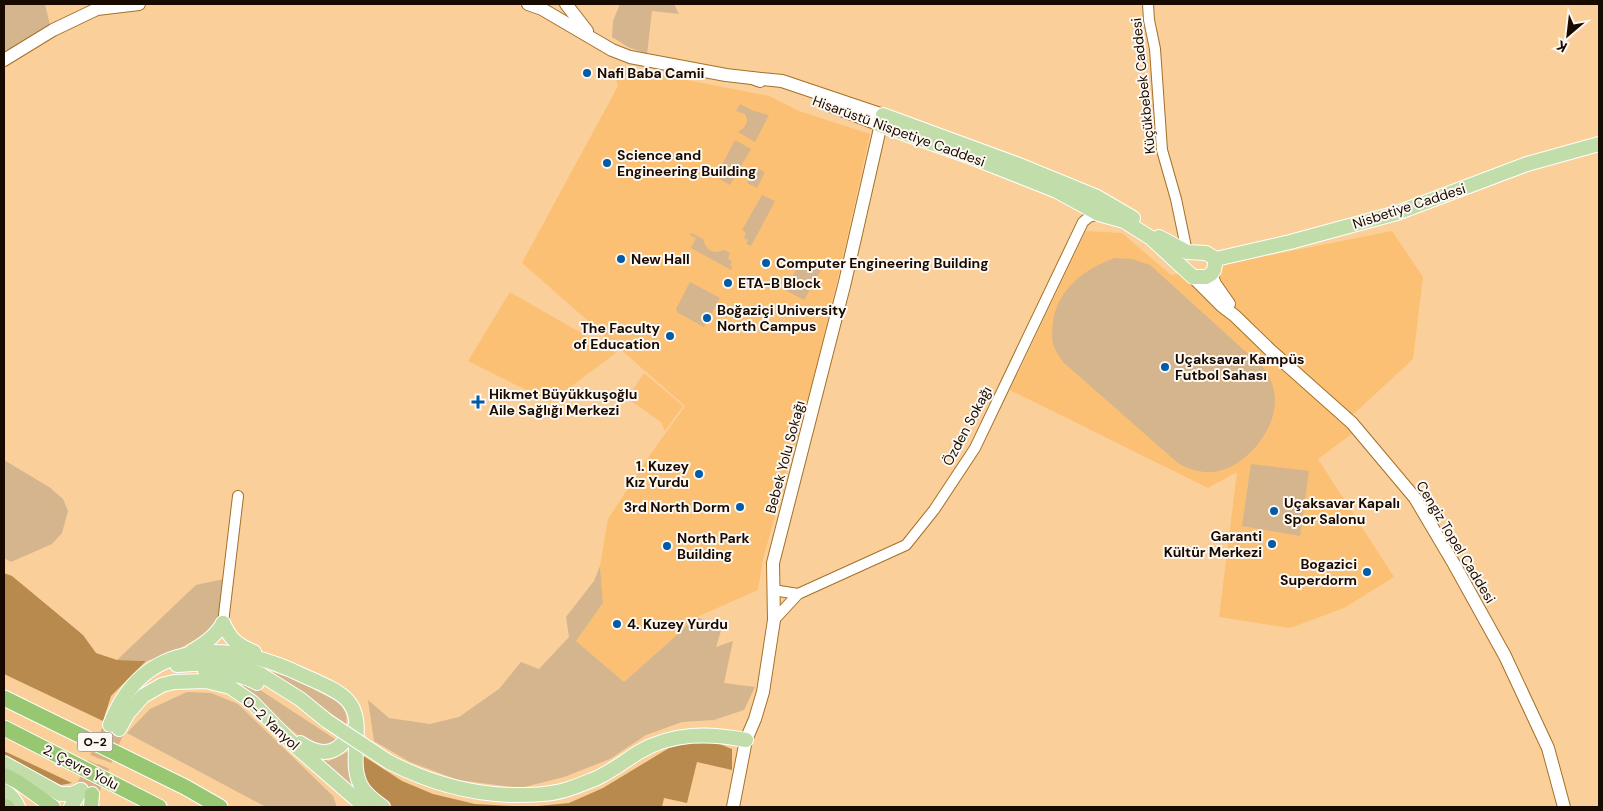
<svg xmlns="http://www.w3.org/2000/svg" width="1603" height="811" font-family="'DM Sans',sans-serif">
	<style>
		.built { fill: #fbc073 }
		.green { fill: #d4b58e }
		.forest { fill: #b88a4d }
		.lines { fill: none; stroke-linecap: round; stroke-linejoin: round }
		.secondary-tunnel { stroke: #d9b182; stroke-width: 12; stroke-dasharray: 12 6; stroke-linecap: butt }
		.tertiary-casing { stroke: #a37129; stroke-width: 12 }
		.secondary-casing { stroke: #a37129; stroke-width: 14 }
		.primary-casing { stroke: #fff; stroke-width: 16 }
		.trunk-casing { stroke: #fff; stroke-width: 16 }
		.motorway-casing { stroke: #fff; stroke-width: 17 }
		.tertiary { stroke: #fff; stroke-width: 10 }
		.secondary { stroke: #fff; stroke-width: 12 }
		.primary { stroke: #c1ddaa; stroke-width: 14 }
		.trunk { stroke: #acd28e; stroke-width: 14 }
		.motorway { stroke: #97c771; stroke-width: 15 }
		.primary-bridge-casing { stroke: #fff; stroke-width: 16; stroke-linecap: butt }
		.primary-bridge { stroke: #c1ddaa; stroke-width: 14 }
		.poi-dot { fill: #005ba9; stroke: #fdf8f1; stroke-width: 2 }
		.labels { text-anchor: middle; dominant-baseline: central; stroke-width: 4; stroke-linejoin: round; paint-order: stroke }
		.shield { fill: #fdf8f1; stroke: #5d5148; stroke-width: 1 }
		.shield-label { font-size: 12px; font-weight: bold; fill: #190a00 }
		.poi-label { font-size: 14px; font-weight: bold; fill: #190a00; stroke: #fdf8f1; text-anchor: start }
		.street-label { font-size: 14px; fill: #190a00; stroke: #fdf8f1 }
	</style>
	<rect width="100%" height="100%" fill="#fbcf99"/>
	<g class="built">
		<polygon points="618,65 625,68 769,96 799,111 870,134 843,256 813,380 763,559 758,590 697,617 624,682 576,641 603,603 600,566 608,519 650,455 685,406 522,263 618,86 613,69"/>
		<polygon points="1086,231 1122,233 1171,275 1392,231 1423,277 1413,359 1345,422 1353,433 1318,459 1394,577 1344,608 1290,628 1219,617 1237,472 1208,488 1010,390"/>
		<polygon points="510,292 616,353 550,402 468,361"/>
		<polygon points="644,373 683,406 665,431 661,422 627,398"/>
	</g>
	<g class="green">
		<polygon points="4,4 45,4 50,25 4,52"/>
		<polygon points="620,4 674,4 679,14 652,11 647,54 628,47 612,37 613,21"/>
		<path d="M 740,104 L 754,111 L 769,115 L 755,142 L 738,132 C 745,128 750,122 745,114 L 736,111 Z"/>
		<polygon points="735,140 751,149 730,185 719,179 725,167 722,165"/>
		<polygon points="756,168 765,172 757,188 747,183"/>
		<polygon points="762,195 775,201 751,246 746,244 748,240 744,238 746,233 742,230"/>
		<path d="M 691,233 L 703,239 C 706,250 713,255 724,250 L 730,253 L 728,259 L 732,261 L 730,265 L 732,267 L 731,270 L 691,248 L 696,238 L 690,235 Z"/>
		<path d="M 1115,258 L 1132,259 L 1150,265 L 1267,371 C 1271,381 1275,390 1275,401 C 1275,432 1244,469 1213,472 C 1200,473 1190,469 1179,464 L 1063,362 C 1061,358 1057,354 1055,349 C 1051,341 1052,331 1053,322 C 1058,288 1086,268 1115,258 Z"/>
		<polygon points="802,259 821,270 804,300 785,290"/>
		<polygon points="690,282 720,298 704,327 678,313 676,309"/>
		<polygon points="4,460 49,487 63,499 68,511 62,533 52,544 11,562 4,558"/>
		<polygon points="1251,464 1309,471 1300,536 1242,526"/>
		<polygon points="600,566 603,603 576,641 624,682 697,617 710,623 723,624 716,647 733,641 724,683 755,687 744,710 714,720 682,722 646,735 610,759 564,777 520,788 458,780 410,762 374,741 368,700 389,718 430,724 459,717 499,689 521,662 539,669 569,637 566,617 594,581"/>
		<polygon points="224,579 218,619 207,633 166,656 146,661 117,660 196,585"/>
		<path d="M 248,665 L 292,678 L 336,701 C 344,708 348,714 346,724 L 316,703 Z"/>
		<polygon points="232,682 254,686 338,741 329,746 308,743"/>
		<polygon points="187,692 211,693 238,704 333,796 337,807 266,807 127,733 150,709"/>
		<path d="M 349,751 C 347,767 350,779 356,794 L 315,758 L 329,761 Z"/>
	</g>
	<g class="forest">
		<polygon points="4,573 12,576 83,635 96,653 117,660 146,661 111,696 103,721 4,674"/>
		<polygon points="694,742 717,743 732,749 732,770 697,762 687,803 664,798 662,807 390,807 380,800 362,776 362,755 402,781 433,794 475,804 528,807 569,803 603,788 669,748"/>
		<polygon points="4,751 72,783 61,785 4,758"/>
	</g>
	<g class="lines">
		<g class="secondary-tunnel">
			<polyline points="81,790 110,725"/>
			<polyline points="92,794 119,729"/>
		</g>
		<g class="tertiary-casing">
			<g id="tertiary">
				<polyline points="1148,4 1149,20 1155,49 1162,150 1176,199 1187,252"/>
				<polyline points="773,590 798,594"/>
				<polyline points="774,620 798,594 906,545 934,510 975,448 1083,222 1089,217 1099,214"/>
				<polyline points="223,623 238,496"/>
			</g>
		</g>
		<g class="secondary-casing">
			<g id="secondary">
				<polyline points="528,4 542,9 612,50 630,57 726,75 752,78 760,81"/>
				<polyline points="566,4 587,31"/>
				<polyline points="4,60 53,30 97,9 139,4"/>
				<polyline points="828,105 880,125"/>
				<polyline points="1211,274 1215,284 1229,304"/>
				<polyline points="1193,277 1222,306 1235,316 1270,350 1352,423 1415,498 1454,564 1505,656 1548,748 1564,807"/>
				<polyline points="733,807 746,740 755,719 763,692 774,620 773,563 845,282 883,115 782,81 752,78"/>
			</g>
		</g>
		<g class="primary-casing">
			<g id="primary">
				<polyline points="883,115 1019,165 1097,197 1133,218"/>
				<polyline points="880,125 971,157 1057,191 1099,214 1124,221 1151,238 1193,277 1206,277 1211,274 1214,270 1216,259"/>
				<polyline points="1159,237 1187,252 1206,253 1216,259"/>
				<polyline points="1216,259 1290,242 1397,213 1527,164 1599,144"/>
				<path d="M 223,623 C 230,639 237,645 254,652"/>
				<path d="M 191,652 C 204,644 216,636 223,623"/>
				<polyline points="177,665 228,662 260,674 300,699 327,721"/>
				<path d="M 205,671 C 222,672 242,674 257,683"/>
				<path d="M 110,725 C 143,637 229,640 302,675 C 315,681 339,690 348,701 C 368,724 345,763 363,789 C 368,796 376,802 383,807"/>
				<polyline points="119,729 128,713 143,696 162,685 174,682 206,681 230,687 252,702 294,745 365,807"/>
				<path d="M 300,743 C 326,760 340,752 355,727"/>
				<path d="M 389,762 C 428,782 468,794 512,795 C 530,795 548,795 565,790 C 576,787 587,782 597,778 C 612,771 626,760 639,752 C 673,732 709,733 746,740"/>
				<polyline points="4,763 60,794 72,794 81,790"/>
				<path d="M 4,791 C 11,795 15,800 18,807"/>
				<polyline points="71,807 81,790"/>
			</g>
		</g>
		<g class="trunk-casing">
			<g id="trunk">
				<polyline points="4,775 18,782 53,807"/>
				<polyline points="4,806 7,807"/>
				<polyline points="91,807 92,794"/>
			</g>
		</g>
		<g class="motorway-casing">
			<g id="motorway">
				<polyline points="4,698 185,787 220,807"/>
				<polyline points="4,728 159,807"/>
			</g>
		</g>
		<use href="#tertiary" class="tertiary"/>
		<use href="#secondary" class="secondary"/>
		<use href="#primary" class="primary"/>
		<use href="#trunk" class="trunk"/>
		<use href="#motorway" class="motorway"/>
		<g class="primary-bridge-casing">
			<polyline id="primary-bridge" points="327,721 389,762"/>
		</g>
		<use href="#primary-bridge" class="primary-bridge"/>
	</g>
	<g class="poi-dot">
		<circle cx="587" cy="73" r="5"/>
		<circle cx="607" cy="163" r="5"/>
		<circle cx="621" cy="259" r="5"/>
		<circle cx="766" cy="263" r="5"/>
		<circle cx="728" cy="283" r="5"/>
		<circle cx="707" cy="318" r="5"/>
		<circle cx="670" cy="336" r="5"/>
		<circle cx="1165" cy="367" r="5"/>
		<path d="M475.5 394.5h5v5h5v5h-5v5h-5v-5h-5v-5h5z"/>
		<circle cx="699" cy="474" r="5"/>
		<circle cx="740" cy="507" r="5"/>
		<circle cx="1274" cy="511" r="5"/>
		<circle cx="1272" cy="544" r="5"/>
		<circle cx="667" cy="546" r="5"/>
		<circle cx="1367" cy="572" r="5"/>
		<circle cx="617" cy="624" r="5"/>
	</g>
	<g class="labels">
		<rect class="shield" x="77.5" y="732.5" width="35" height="19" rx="4"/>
		<g class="shield-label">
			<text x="95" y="742">O-2</text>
		</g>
		<g class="poi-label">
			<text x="597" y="73">Nafi Baba Camii</text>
			<text x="617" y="155">Science and<tspan x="617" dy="16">Engineering Building</tspan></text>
			<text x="631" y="259">New Hall</text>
			<text x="776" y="263">Computer Engineering Building</text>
			<text x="738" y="283">ETA-B Block</text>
			<text x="717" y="310">Boğaziçi University<tspan x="717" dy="16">North Campus</tspan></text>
			<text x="660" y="328" text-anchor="end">The Faculty<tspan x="660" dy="16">of Education</tspan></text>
			<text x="1175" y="359">Uçaksavar Kampüs<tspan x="1175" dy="16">Futbol Sahası</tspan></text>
			<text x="489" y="394">Hikmet Büyükkuşoğlu<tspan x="489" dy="16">Aile Sağlığı Merkezi</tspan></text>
			<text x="689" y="466" text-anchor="end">1. Kuzey<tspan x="689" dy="16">Kız Yurdu</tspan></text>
			<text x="1284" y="503">Uçaksavar Kapalı<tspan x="1284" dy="16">Spor Salonu</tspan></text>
			<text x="730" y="507" text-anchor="end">3rd North Dorm</text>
			<text x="1262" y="536" text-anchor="end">Garanti<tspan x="1262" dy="16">Kültür Merkezi</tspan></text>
			<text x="677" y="538">North Park<tspan x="677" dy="16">Building</tspan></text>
			<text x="1357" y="564" text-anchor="end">Bogazici<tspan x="1357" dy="16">Superdorm</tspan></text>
			<text x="627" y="624">4. Kuzey Yurdu</text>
		</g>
		<g class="street-label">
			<text transform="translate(1143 86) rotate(-96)">Küçükbebek Caddesi</text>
			<text transform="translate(899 131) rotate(20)">Hisarüstü Nispetiye Caddesi</text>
			<text transform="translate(1409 206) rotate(-18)">Nisbetiye Caddesi</text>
			<text transform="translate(967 426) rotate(-62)">Özden Sokağı</text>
			<text transform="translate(785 457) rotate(-75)">Bebek Yolu Sokağı</text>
			<text transform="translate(1456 542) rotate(59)">Cengiz Topel Caddesi</text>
			<text transform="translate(271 723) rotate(43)">O-2 Yanyol</text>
			<text transform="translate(81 767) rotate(27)">2. Çevre Yolu</text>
		</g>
	</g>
	<rect width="1603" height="811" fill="none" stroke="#190a00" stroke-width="10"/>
	<g transform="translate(1568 35) rotate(208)" stroke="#fdf8f1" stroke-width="4" paint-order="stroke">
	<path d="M0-4L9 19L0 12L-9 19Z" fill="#190a00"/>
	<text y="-8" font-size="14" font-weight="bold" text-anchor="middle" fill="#190a00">K</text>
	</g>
</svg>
